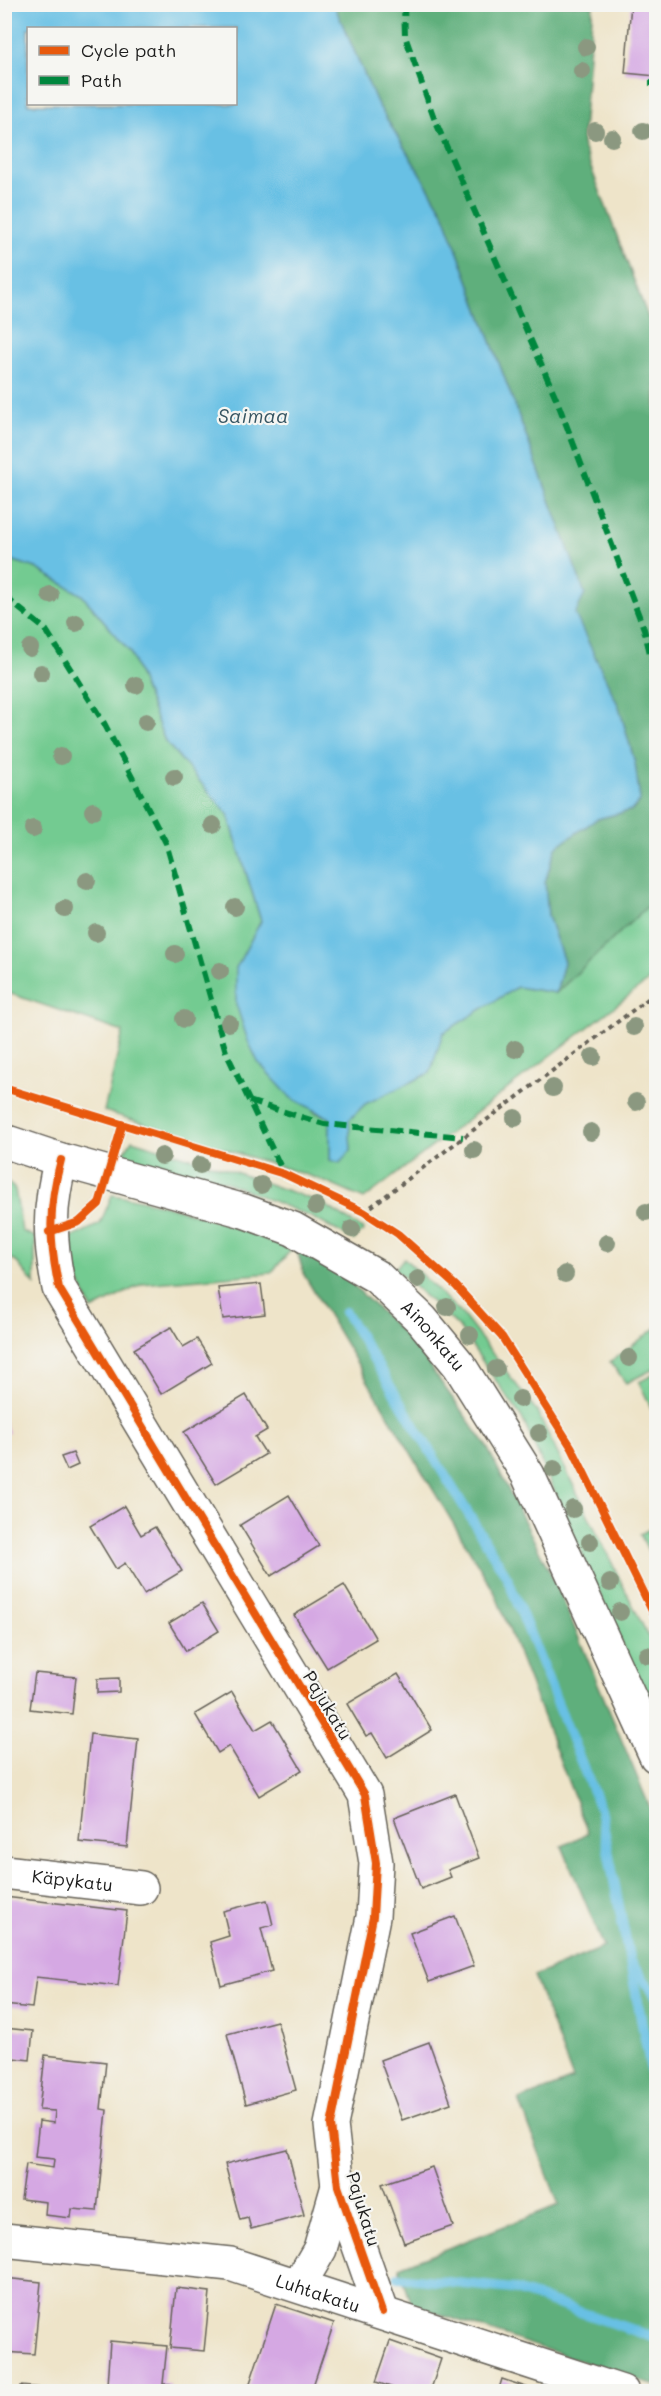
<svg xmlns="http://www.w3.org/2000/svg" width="661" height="2396" font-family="Mali,sans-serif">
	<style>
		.green { fill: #73cb91; stroke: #487456; stroke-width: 1.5 }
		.forest { fill: #5eaf7b; stroke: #3d664c; stroke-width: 1.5 }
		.water { fill: #67c0e4; stroke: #426e80; stroke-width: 1.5; fill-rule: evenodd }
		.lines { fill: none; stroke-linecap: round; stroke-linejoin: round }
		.stream { stroke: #67c0e4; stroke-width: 10 }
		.building { fill: #d5a8e3 }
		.minor-casing { stroke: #666259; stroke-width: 36 }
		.path { stroke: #666259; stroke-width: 4; stroke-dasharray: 4.5 4.5; stroke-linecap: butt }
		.minor { stroke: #fff; stroke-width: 33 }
		.quiet { stroke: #00873e; stroke-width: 6; stroke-dasharray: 12 6; stroke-linecap: butt }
		.cycleway-casing { stroke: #f6f6f2; stroke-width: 11 }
		.cycleway { stroke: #e8590c; stroke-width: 8 }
		.tree { fill: #8b9880 }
		.labels { text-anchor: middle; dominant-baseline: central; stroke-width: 4.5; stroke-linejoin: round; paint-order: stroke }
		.street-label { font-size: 18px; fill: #1c1c1c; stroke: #f6f6f2 }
		.water-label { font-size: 20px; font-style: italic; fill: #365562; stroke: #f6f6f2 }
	</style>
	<rect width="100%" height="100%" fill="#f6f6f2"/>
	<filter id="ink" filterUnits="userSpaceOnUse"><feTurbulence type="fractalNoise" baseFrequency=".0167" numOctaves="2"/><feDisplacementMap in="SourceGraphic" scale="12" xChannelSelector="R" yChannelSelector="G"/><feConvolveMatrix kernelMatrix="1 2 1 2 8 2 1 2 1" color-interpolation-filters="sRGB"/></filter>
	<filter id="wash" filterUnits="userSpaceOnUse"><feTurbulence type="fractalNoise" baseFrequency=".008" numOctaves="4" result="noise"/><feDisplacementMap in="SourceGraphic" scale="24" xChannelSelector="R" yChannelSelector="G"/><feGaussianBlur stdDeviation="1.35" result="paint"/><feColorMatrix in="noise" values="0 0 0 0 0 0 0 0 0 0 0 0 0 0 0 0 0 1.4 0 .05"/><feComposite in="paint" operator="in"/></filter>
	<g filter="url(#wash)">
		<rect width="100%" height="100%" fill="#eee4c9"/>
		<g class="green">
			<polygon points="5,558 36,568 82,595 130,652 165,741 228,814 261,921 236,968 314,1112 330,1118 330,1160 351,1151 348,1121 365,1104 430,1073 442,1033 517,987 556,993 656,898 656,975 364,1199 316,1178 104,1111 123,1032 5,992"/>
			<polygon points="132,1140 227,1169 322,1203 364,1230 354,1240 311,1217 226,1182 122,1156"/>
			<polygon points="5,1180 15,1189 22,1231 35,1237 35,1285 15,1260 5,1258"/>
			<path d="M 112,1195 C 175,1204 234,1226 291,1250 L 271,1273 L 142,1284 L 92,1310 L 74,1270 L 71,1238 L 100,1224 Z"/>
			<polygon points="404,1258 462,1314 536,1410 656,1652 656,1721 522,1418 458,1326 395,1269"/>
			<polygon points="656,1328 656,1368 626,1383 610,1362"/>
			<polygon points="656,1373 656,1418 639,1382"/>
			<polygon points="656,1526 656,1566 640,1534"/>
		</g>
		<g class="forest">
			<polygon points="334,5 593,5 582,144 656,338 656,898 556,993 564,962 548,916 545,882 556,847 597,819 633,810 640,800 635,763 619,707 574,613 585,594 442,210 377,103"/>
			<polygon points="296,1247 347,1279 413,1343 486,1445 557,1586 656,1822 656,2386 412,2305 399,2267 559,2205 519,2100 573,2079 534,1976 604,1947 562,1846 588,1833 495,1593 304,1275"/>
		</g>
		<path class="water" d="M 5,4 L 334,5 L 377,103 L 442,210 L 585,594 L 575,614 L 619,707 L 635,763 L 640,800 L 632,810 L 597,819 L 556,847 L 545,882 L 548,916 L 564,962 L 556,993 L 517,987 L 443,1033 L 430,1073 L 365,1104 L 349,1120 L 351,1150 L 340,1163 L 330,1160 L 330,1118 L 291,1098 L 258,1062 L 248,1041 L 236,1004 L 236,968 L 261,921 L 228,814 L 165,741 L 130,652 L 82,595 L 36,568 L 5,558 ZM 28,28 L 236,28 L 236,104 L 28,104 Z"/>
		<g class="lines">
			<g class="stream">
				<polyline points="345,1312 507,1577 600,1809 656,2095"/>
				<polyline points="631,1963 656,1996"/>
				<polyline points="398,2277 513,2289 656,2338"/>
			</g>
		</g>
		<g id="blocks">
			<g class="building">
				<polygon points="631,4 656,4 656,76 625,73"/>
				<polygon points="261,1284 265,1314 223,1319 218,1288"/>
				<polygon points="171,1327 183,1347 197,1339 212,1363 161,1394 134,1349"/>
				<polygon points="246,1395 267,1430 255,1437 266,1454 216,1484 184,1432"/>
				<polygon points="4,1420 9,1433 4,1434"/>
				<polygon points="73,1453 78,1465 67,1470 61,1457"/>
				<polygon points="289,1495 319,1546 271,1576 240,1525"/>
				<polygon points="124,1506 141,1535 155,1527 182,1571 144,1594 125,1563 116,1569 90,1526"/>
				<polygon points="344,1585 376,1639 327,1668 294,1615"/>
				<polygon points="202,1603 219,1631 186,1651 169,1623"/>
				<polygon points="35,1673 76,1677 72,1714 30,1709"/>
				<polygon points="398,1674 432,1730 387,1758 372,1733 366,1736 347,1704"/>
				<polygon points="119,1678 119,1692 97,1693 97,1679"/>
				<polygon points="232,1692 255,1730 272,1720 302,1770 259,1796 229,1746 218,1753 195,1714"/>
				<polygon points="90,1734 138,1739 127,1847 79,1842"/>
				<polygon points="455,1794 479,1858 448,1870 451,1877 421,1889 394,1818"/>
				<polygon points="4,1897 127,1911 118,1986 36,1977 32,2008 4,2005"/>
				<polygon points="267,1900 273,1925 261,1928 272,1971 221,1985 210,1942 229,1936 223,1911"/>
				<polygon points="455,1916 474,1966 429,1982 410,1933"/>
				<polygon points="277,2021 296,2090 246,2104 227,2034"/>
				<polygon points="4,2028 33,2031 30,2060 4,2057"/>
				<polygon points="429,2042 451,2103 402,2120 380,2060"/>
				<polygon points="45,2055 106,2062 101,2109 107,2110 97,2211 72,2209 71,2218 45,2215 46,2202 21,2199 26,2164 53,2168 54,2159 35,2157 39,2121 54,2123 55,2111 39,2110"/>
				<polygon points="287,2149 304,2215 251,2229 248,2218 240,2220 225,2164"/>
				<polygon points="432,2167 453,2226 404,2243 382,2184"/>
				<polygon points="4,2278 41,2282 34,2354 4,2352"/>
				<polygon points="176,2288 210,2292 204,2351 170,2348"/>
				<polygon points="276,2304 334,2323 311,2392 247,2392"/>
				<polygon points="110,2341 167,2346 163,2384 170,2384 170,2392 109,2392 110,2385 107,2385"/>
				<polygon points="390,2341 441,2359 430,2392 405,2392 376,2382"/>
				<polygon points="502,2379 538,2391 538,2392 498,2392"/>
				<polygon points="20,2386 53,2389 53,2392 20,2392"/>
			</g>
		</g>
	</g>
	<g filter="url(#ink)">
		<use href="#blocks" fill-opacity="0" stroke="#666259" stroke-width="1.5"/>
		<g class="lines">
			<g class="minor-casing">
				<g id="minor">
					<path id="s1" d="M 4,1141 L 61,1160 L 244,1211 L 293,1229 L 377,1277 L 422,1320 L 459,1365 L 528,1475 L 656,1756"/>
					<path d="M 61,1160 C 48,1207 49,1241 59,1288 L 365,1795 L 376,1863 L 373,1917 L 331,2125 L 338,2186 L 382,2312"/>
					<path id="s2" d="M 4,1872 L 141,1888"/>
					<path id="s3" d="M 4,2240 L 230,2264 L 622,2392"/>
					<polyline points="299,2285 320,2249 338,2186"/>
				</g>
			</g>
			<polyline class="path" points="364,1212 656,993"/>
			<use href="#minor" class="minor"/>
			<g class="quiet">
				<polyline points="404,4 405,36 434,118 556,398 644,629 656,677"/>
				<polyline points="649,83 656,83"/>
				<polyline points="4,596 46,630 104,723 166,843 226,1052 284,1174"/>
				<polyline points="249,1101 324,1124 463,1137"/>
			</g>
			<g class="cycleway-casing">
				<g id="cycleway">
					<polyline points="4,1088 284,1174 364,1212 398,1234 456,1286 502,1337 572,1448 656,1619"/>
					<path d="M 61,1160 C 48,1207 49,1241 59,1288 L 365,1795 L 376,1863 L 373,1917 L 331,2125 L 338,2186 L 382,2312"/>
					<polyline points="49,1232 79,1222 99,1204 122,1126"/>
				</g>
			</g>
			<use href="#cycleway" class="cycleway"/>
		</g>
		<g class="tree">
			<circle cx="586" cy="47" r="9"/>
			<circle cx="582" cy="71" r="9"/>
			<circle cx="595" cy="131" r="9"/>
			<circle cx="643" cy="131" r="9"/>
			<circle cx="612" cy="138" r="9"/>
			<circle cx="50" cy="595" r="9"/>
			<circle cx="76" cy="623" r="9"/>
			<circle cx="30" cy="648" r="9"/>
			<circle cx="41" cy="673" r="9"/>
			<circle cx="136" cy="685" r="9"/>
			<circle cx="146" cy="722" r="9"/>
			<circle cx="61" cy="756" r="9"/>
			<circle cx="174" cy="777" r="9"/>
			<circle cx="93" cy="811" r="9"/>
			<circle cx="213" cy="825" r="9"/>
			<circle cx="33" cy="829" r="9"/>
			<circle cx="87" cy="881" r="9"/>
			<circle cx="235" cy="907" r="9"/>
			<circle cx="65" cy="909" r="9"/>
			<circle cx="96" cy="933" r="9"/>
			<circle cx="175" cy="954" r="9"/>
			<circle cx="220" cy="971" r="9"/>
			<circle cx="184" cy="1019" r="9"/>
			<circle cx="229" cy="1023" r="9"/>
			<circle cx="634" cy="1027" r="9"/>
			<circle cx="515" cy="1049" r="9"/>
			<circle cx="593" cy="1057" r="9"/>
			<circle cx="553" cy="1088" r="9"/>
			<circle cx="636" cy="1102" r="9"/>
			<circle cx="515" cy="1118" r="9"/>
			<circle cx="591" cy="1132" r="9"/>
			<circle cx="474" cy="1150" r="9"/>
			<circle cx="162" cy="1156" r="9"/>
			<circle cx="200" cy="1165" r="9"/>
			<circle cx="261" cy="1185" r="9"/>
			<circle cx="316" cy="1206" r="9"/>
			<circle cx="646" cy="1212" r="9"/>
			<circle cx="352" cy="1229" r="9"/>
			<circle cx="607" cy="1243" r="9"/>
			<circle cx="565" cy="1274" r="9"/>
			<circle cx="418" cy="1279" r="9"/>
			<circle cx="447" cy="1307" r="9"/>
			<circle cx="470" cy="1335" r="9"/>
			<circle cx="629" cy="1358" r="9"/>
			<circle cx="496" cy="1369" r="9"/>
			<circle cx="520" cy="1399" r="9"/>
			<circle cx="539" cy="1433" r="9"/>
			<circle cx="554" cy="1469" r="9"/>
			<circle cx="573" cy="1509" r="9"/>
			<circle cx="590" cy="1542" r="9"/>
			<circle cx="610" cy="1583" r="9"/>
			<circle cx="620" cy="1612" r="9"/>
			<circle cx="647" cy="1655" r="9"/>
		</g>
	</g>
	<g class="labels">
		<g class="street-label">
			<text stroke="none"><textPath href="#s1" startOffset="480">Ainonkatu</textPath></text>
			<text transform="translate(328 1705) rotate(59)">Pajukatu</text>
			<text stroke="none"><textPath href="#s2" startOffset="69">Käpykatu</textPath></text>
			<text transform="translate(364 2209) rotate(73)">Pajukatu</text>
			<text stroke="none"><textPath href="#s3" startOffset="320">Luhtakatu</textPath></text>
		</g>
		<g class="water-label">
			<text x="253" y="415">Saimaa</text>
		</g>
	</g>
	<rect width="661" height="2396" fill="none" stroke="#f6f6f2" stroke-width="24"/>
	<rect x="27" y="27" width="210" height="78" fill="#f6f6f2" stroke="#9f9f9c" stroke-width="1.5"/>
	<rect x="39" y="46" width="30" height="9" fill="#e8590c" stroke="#9f9f9c" stroke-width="1.5"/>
	<text x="81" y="57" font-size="18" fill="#1c1c1c">Cycle path</text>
	<rect x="39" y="76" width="30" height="9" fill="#00873e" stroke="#9f9f9c" stroke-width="1.5"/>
	<text x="81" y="87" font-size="18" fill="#1c1c1c">Path</text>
</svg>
